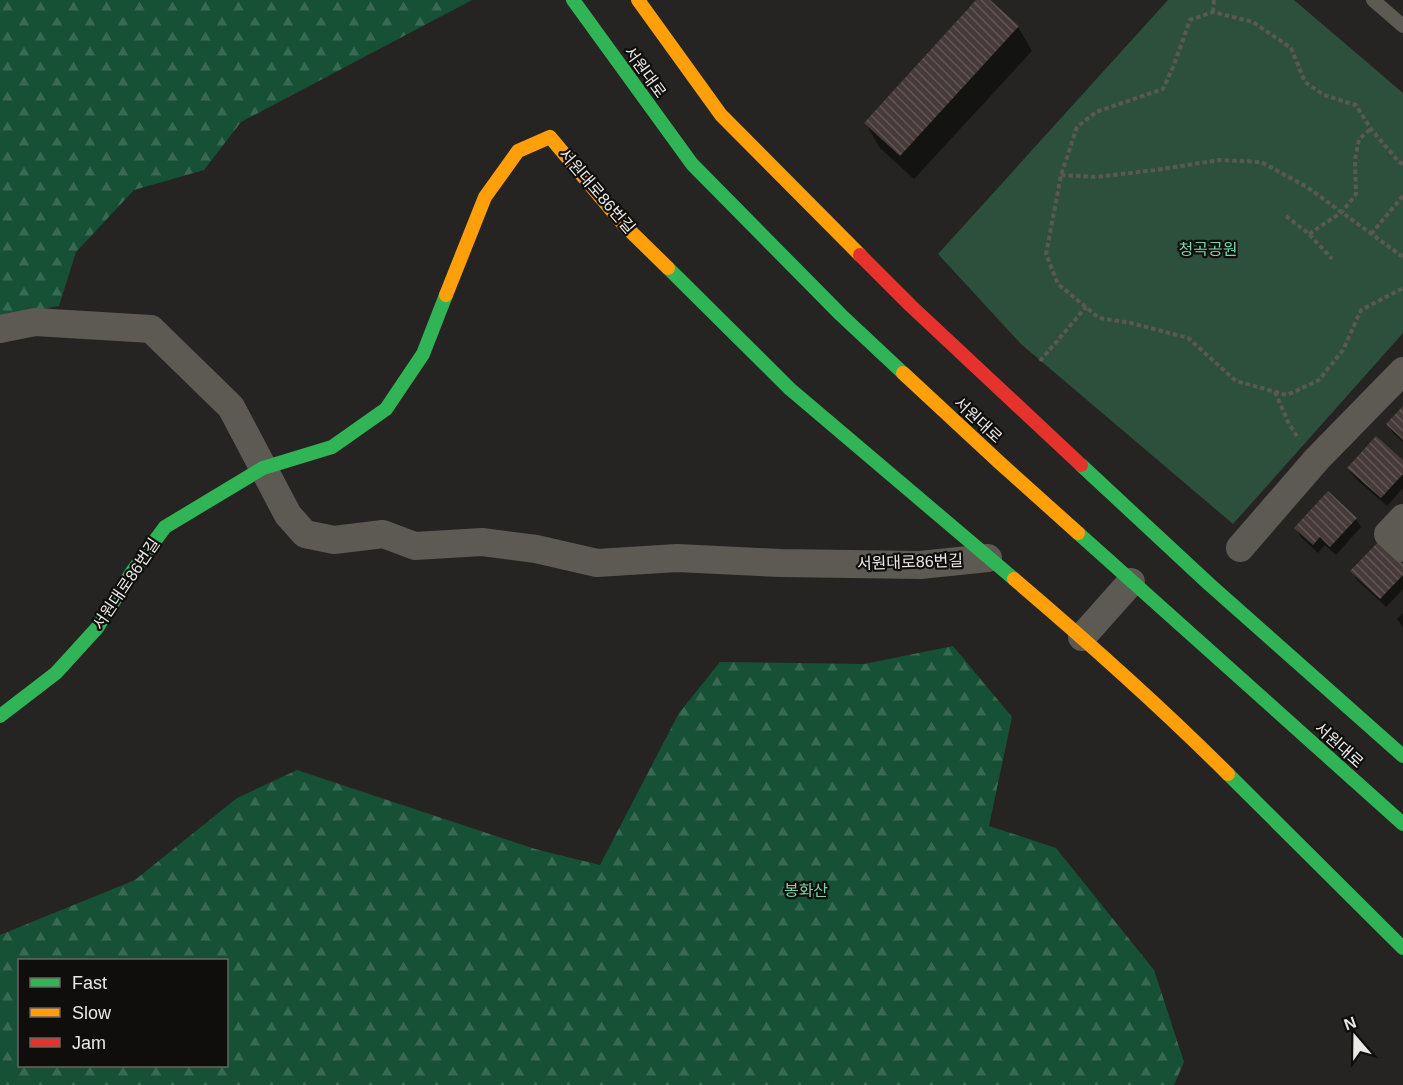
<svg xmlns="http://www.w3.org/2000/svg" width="1403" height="1085" font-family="Helvetica,'Noto Sans KR',sans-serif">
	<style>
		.green { fill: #2c503c }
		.forest { fill: url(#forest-firs); fill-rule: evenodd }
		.shadow { fill: #0007 }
		.building { fill: url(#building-back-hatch) }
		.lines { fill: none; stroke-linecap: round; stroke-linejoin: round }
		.path { stroke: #5a5853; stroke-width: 4; stroke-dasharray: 4.5 3; stroke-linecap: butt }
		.lane { stroke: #5c5a52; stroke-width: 14 }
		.street { stroke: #5c5a52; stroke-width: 28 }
		.fast { stroke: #30b455; stroke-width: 14 }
		.slow { stroke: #ff9f0a; stroke-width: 14 }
		.jam { stroke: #e5322d; stroke-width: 14 }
		.labels { text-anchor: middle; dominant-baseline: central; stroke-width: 4.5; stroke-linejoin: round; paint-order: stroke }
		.street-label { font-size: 16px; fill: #eae9e6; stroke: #0f0e0c }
		.park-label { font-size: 16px; fill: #7bd6a5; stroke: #0f0e0c }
	</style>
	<defs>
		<pattern id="forest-firs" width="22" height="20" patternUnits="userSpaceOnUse" patternTransform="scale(1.5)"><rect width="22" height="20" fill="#165035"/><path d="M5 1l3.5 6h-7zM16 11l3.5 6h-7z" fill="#386952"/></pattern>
		<pattern id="building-back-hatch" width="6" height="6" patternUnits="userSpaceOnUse" patternTransform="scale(1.5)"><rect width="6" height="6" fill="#463b39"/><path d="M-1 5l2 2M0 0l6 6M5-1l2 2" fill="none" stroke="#615756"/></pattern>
	</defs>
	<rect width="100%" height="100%" fill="#252422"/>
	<polygon class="green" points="1168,0 1294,0 1403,93 1403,333 1233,524 1021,344 938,254"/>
	<g class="forest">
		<polygon points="0,0 472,0 241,122 204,170 134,190 76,252 59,306 0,317"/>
		<path d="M 953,646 L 1012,717 L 989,826 L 1056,848 L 1154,970 L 1184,1062 L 1174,1085 L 0,1085 L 0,935 L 135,880 L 237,798 L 297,770 L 535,849 L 600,865 L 679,713 L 720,662 L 864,664 ZM 226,960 L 226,1066 L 20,1066 L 20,960 Z"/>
	</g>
	<g class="shadow">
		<polygon points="978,0 988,0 1018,27 1032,51 914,179 880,148 866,124"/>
		<polygon points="1403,408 1403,442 1393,433 1388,424"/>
		<polygon points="1403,462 1403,488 1387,506 1354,477 1349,469"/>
		<polygon points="1356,519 1361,527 1336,555 1325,545 1318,553 1301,537 1296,528"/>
		<polygon points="1403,566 1403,589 1386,607 1357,580 1352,571"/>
		<polygon points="1403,613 1403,628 1397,619"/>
	</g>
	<g class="building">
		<polygon points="976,0 990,0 1019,26 900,156 864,123"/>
		<polygon points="1403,406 1403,440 1386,424"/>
		<polygon points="1376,436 1403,460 1403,474 1381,498 1347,468"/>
		<polygon points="1328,491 1357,518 1330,547 1320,537 1313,545 1294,528"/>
		<polygon points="1379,541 1403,564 1403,575 1380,599 1350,571"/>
	</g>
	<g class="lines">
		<g class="path">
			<polyline points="1213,12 1214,0"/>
			<polyline points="1403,164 1399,162 1371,129 1356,105 1324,95 1305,82 1291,48 1253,22 1213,12 1190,20 1174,65 1163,89 1096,112 1077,127 1061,175 1046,254 1058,284 1099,318 1131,323 1188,338 1236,381 1287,395 1319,380 1343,350 1361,310 1403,288"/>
			<polyline points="1061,175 1096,177 1156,170 1219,160 1261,162 1307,187 1403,257"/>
			<polyline points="1286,216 1309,234 1332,259"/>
			<polyline points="1309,234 1342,212 1356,194 1355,160 1359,139 1371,129"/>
			<polyline points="1371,234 1403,196"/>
			<polyline points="1040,361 1086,307"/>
			<polyline points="1275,392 1289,424 1299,439"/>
		</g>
		<polyline class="lane" points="1373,0 1403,26"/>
		<g class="street">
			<polyline points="0,329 35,322 151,329 231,407 288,515 305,534 334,540 383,534 415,546 482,542 536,549 597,563 677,558 780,563 920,565 988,558"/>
			<polyline points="1403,518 1388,534 1403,548"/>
			<polyline points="1240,548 1317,459 1403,371"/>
			<polyline points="1082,637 1131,582"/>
		</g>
		<g class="fast">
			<polyline points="573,0 692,164 841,315 903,373"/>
			<polyline points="668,268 790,389 1014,579"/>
			<polyline points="1081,465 1209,584 1403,756"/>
			<polyline points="1078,533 1403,824"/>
			<polyline points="0,716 56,673 97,628 132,572 165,527 263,468 332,447 386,409 423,354 446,295"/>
			<polyline points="1228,774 1403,948"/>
		</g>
		<g class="slow">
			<polyline points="638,0 721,115 860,255"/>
			<polyline points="446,295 485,197 518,151 550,137 624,225 668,268"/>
			<polyline points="903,373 1000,463 1078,533"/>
			<path d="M 1014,579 C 1088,642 1160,706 1228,774"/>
		</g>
		<polyline class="jam" points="860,255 911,306 1081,465"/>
	</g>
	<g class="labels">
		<g class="street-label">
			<text transform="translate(645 72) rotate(54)">서원대로</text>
			<text transform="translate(597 191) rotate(49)">서원대로86번길</text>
			<text transform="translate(978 420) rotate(43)">서원대로</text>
			<text transform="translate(910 562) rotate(-2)">서원대로86번길</text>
			<text transform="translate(126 584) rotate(-56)">서원대로86번길</text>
			<text transform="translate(1339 745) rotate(42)">서원대로</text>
		</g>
		<g class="park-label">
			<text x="1208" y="249">청곡공원</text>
			<text x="806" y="890">봉화산</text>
		</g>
	</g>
	<rect x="18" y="959" width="210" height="108" fill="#0f0e0c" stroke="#676663" stroke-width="1.5"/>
	<rect x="30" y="978" width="30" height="9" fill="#30b455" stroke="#676663" stroke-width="1.5"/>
	<text x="72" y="989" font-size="18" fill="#eae9e6">Fast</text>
	<rect x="30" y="1008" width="30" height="9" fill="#ff9f0a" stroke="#676663" stroke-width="1.5"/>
	<text x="72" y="1019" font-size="18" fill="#eae9e6">Slow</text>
	<rect x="30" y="1038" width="30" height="9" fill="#e5322d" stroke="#676663" stroke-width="1.5"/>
	<text x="72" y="1049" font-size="18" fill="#eae9e6">Jam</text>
	<g transform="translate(1355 1037) rotate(340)" stroke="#0f0e0c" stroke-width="4.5" paint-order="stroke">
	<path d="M0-4.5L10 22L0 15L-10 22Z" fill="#eae9e6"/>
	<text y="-9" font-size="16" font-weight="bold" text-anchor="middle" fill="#eae9e6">N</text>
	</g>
</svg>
